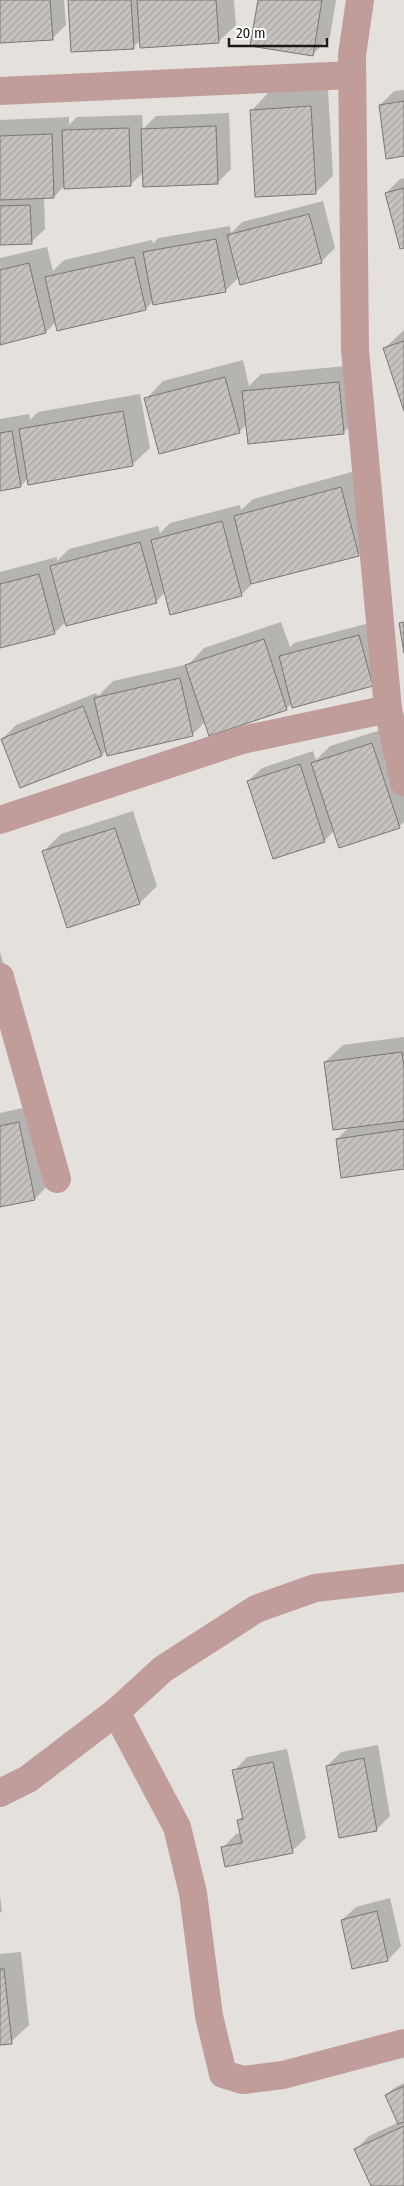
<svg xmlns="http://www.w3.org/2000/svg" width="404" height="2186" font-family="'Fira Sans Condensed',sans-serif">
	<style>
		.shadow { fill: #0003 }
		.building { fill: url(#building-hatch); stroke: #7a7672 }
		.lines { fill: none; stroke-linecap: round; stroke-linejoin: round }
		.minor { stroke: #c09d9a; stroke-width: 28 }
	</style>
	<defs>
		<pattern id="building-hatch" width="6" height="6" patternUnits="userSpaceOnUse" patternTransform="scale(1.25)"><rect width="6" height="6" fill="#c6c2be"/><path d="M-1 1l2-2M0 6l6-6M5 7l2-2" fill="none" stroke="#aaa6a3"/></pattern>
	</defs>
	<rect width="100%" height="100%" fill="#e4e1dc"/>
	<g class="shadow">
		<polygon points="0,0 64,0 66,25 52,39 0,42"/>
		<polygon points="69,0 234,0 236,25 218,42 141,40 133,47"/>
		<polygon points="259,0 336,0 330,37 312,55"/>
		<polygon points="328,89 333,176 315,193 252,110 269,92"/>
		<polygon points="404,90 404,155 380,105 394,91"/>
		<polygon points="229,113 231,169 218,182 144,172 130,185 65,185 54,197 44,197 45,229 31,242 0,244 0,120 69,117 69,125 77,117 142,115 143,129 156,116"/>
		<polygon points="404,178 404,246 386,193 400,179"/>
		<polygon points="323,201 335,248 321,262 239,277 225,291 153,301 146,309 56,322 46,332 0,343 0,258 47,247 53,271 64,260 152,240 153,244 158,238 230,226 231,233 242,222"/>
		<polygon points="404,330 404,408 384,349"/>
		<polygon points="243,360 249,386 261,374 356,365 361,415 343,433 247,424 239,432 146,399 163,381"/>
		<polygon points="140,394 150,448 132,465 28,478 21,486 0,489 0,419 29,414 30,420 38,412"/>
		<polygon points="359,470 376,538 358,555 254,582 241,595 165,592 156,602 66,622 54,633 0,647 0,572 57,557 57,561 69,549 158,526 160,533 170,523 240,505 241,510 253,499"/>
		<polygon points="281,622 290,647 294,643 373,622 372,685 292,703 287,708 210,734 205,722 192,735 107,750 102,755 21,787 2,739 16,725 96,693 98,696 113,681 189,664 204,648"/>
		<polygon points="390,727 404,770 404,822 399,826 334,831 324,841 248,781 262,768 313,751 316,760 330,746"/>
		<polygon points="133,811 157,886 140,903 43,852 61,834"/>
		<polygon points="0,952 5,969 0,974"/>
		<polygon points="404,1037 404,1168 337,1139 349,1127 325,1062 343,1045"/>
		<polygon points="36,1105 52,1181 35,1199 0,1206 0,1113"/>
		<polygon points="378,1745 390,1816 376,1830 327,1766 341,1752"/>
		<polygon points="287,1749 306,1838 292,1851 223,1847 236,1834 241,1833 238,1821 243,1816 234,1771 247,1757"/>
		<polygon points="0,1896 2,1911 0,1913"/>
		<polygon points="390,1898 401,1946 388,1960 342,1920 356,1907"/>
		<polygon points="21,1952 29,2025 11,2042 0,2044 0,1954"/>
		<polygon points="404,2083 404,2186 373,2186 356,2149 369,2136 399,2122 386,2095 394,2088"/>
	</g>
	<g class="building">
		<polygon points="0,0 50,0 53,40 0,43"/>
		<polygon points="68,0 131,0 134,49 71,52"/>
		<polygon points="137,0 216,0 219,43 140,48"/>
		<polygon points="258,0 322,0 313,56 250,46"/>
		<polygon points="404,101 404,156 386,159 379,105"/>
		<polygon points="311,106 316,194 255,197 250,110"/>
		<polygon points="216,126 218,184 143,187 141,129"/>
		<polygon points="129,128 131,186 64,189 62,130"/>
		<polygon points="52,134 54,198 0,200 0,136"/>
		<polygon points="404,188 404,248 400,249 385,193"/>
		<polygon points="30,205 32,244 0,245 0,206"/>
		<polygon points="309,214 322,263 240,285 227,235"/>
		<polygon points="216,239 226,292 153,305 143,252"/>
		<polygon points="134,257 146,310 57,331 45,277"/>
		<polygon points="29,263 46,333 0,345 0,270"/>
		<polygon points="404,341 404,411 383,348"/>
		<polygon points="225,377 240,433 159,454 144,398"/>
		<polygon points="339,382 344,434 248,444 242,391"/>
		<polygon points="123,411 133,466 28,485 19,429"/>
		<polygon points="12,431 21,487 0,491 0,433"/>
		<polygon points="341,487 359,556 251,584 234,516"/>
		<polygon points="222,521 242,596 170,615 151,540"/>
		<polygon points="140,542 157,603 66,626 50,566"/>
		<polygon points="39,574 55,634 0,648 0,584"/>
		<polygon points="404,622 404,653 399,623"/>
		<polygon points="359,635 373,686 292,708 279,656"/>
		<polygon points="264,639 287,710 209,736 185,665"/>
		<polygon points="180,678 193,736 107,756 94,698"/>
		<polygon points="83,706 102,756 20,788 1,739"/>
		<polygon points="372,743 400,828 339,848 311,763"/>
		<polygon points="300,764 325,842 273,859 247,781"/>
		<polygon points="115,828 140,904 67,928 42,851"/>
		<polygon points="402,1052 404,1068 404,1121 333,1130 324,1062"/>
		<polygon points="19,1122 35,1200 0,1207 0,1126"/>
		<polygon points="404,1129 404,1169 341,1178 336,1139"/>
		<polygon points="364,1758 377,1831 339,1838 326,1766"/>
		<polygon points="273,1762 293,1853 225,1867 221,1847 242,1843 237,1820 243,1819 232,1770"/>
		<polygon points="377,1911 388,1961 352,1969 341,1920"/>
		<polygon points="0,1969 4,1969 12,2044 0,2045"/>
		<polygon points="404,2086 404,2122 398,2124 385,2095"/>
		<polygon points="404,2126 404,2186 371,2186 354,2149"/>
	</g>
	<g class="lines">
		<g class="minor">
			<polyline points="360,0 352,55 355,350 388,709 404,782"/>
			<polyline points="0,91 352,75"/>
			<polyline points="0,820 242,740 388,709"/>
			<polyline points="0,977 57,1179"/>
			<polyline points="116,1712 177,1827 193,1893 209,2016 223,2074 243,2080 283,2075 404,2043"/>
			<polyline points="0,1793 28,1779 116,1712 163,1669 256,1609 315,1588 404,1578"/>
		</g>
	</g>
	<path d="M229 38v8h98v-8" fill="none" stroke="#1b1a18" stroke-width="2.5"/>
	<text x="236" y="38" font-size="15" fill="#1b1a18" stroke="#ffffff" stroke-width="4" paint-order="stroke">20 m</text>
</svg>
